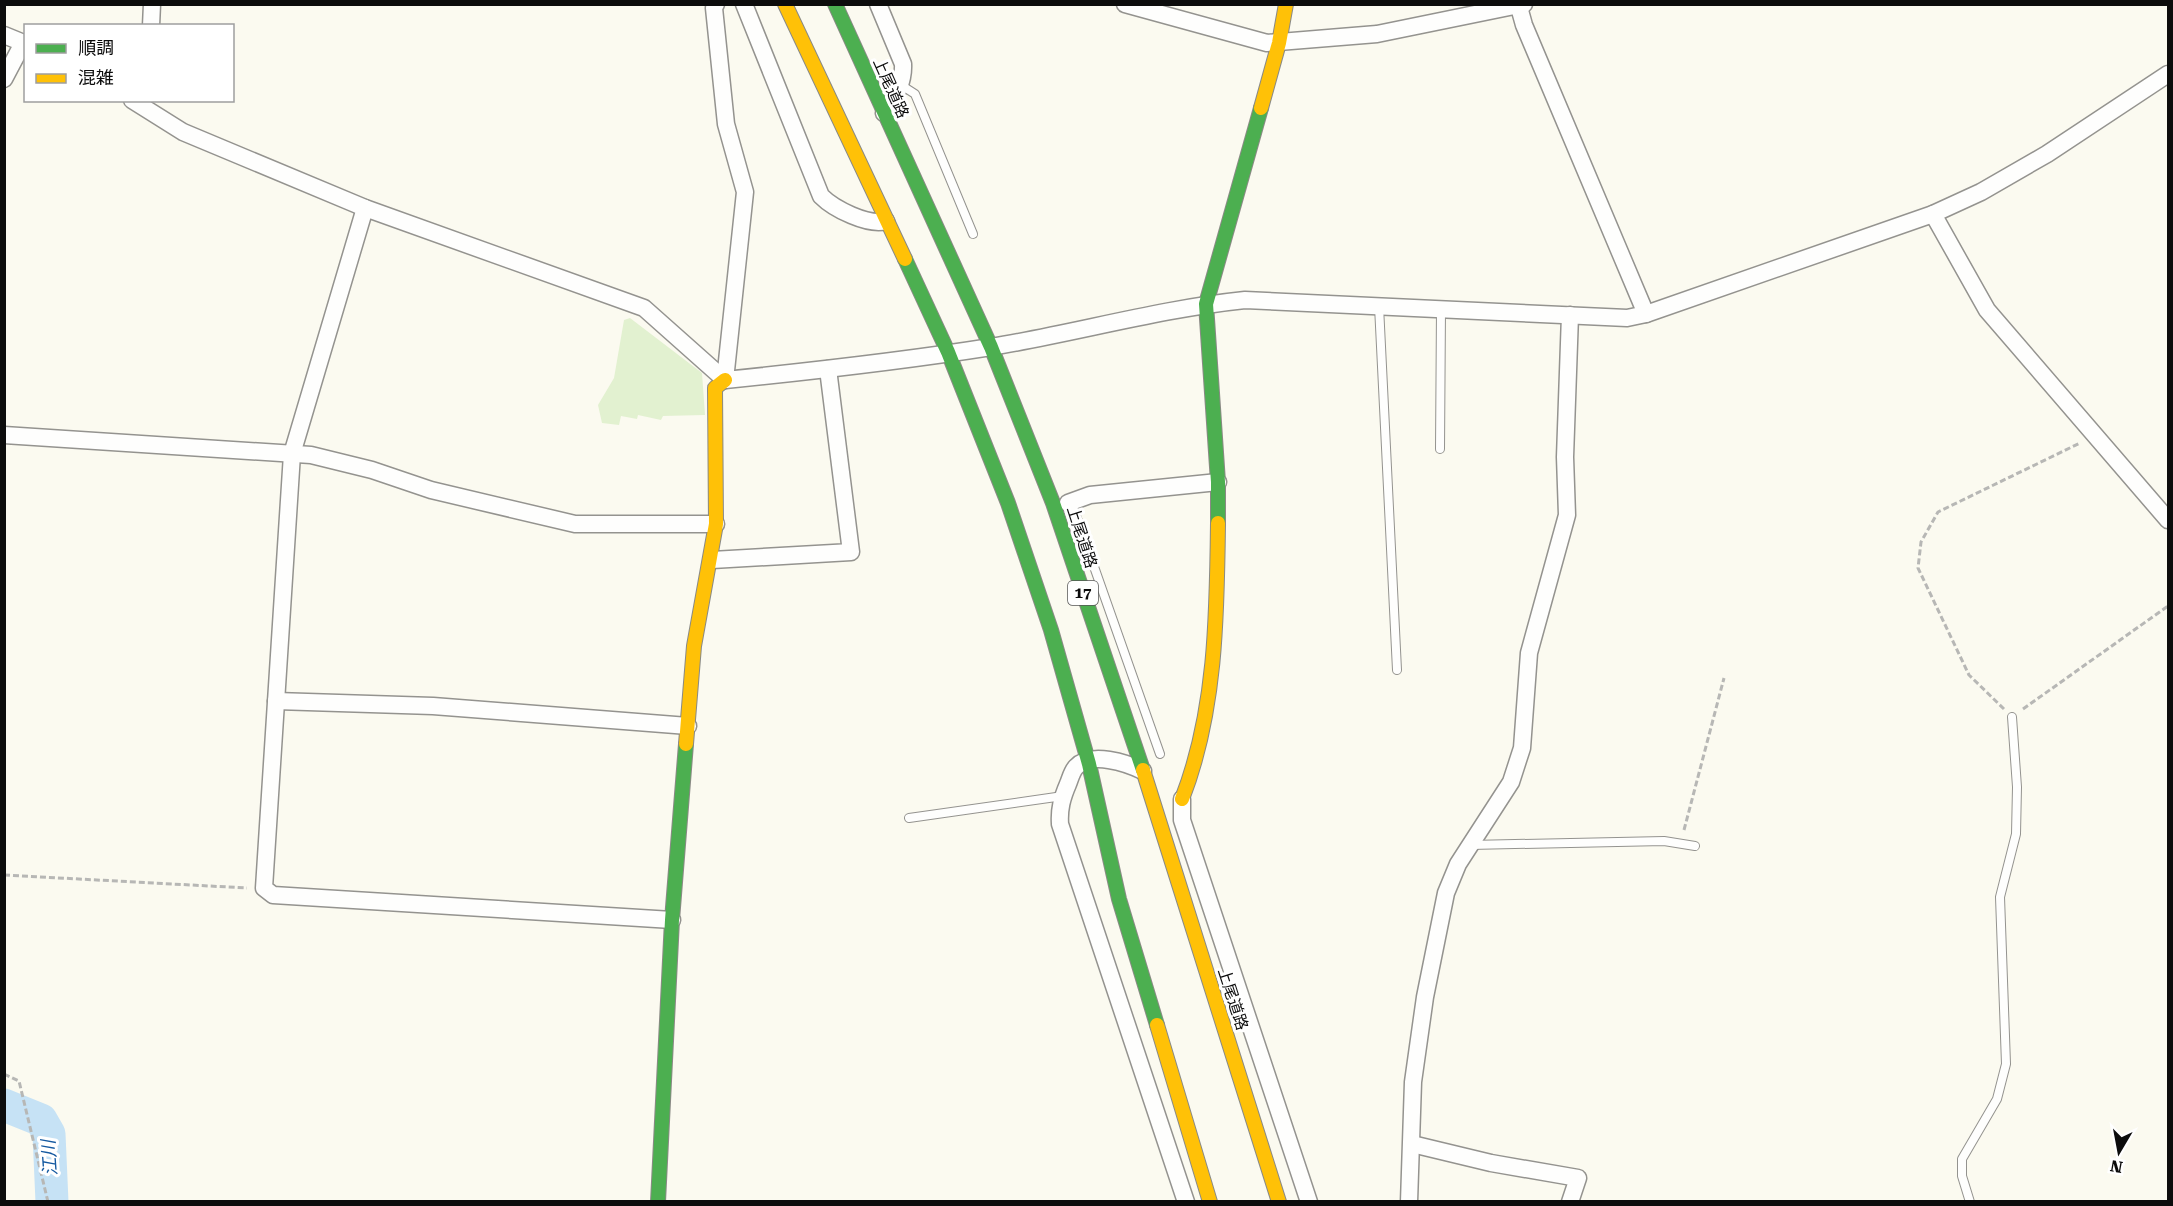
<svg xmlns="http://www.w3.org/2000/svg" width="2173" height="1206" font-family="'Roboto Serif','Noto Sans JP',serif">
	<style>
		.green { fill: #e2f1d0 }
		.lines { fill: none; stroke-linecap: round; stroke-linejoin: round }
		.river { stroke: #c6e2f5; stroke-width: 33 }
		.lane-casing { stroke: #94938f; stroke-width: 10 }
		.street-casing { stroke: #94938f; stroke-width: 19 }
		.fast-casing { stroke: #8a8a85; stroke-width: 16 }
		.slow-casing { stroke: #8a8a85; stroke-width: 16 }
		.path { stroke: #b7b7b5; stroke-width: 3; stroke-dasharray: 6 3; stroke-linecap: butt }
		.lane { stroke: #fefefd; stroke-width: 8 }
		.street { stroke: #fefefd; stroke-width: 16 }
		.fast { stroke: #4caf50; stroke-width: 14 }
		.slow { stroke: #ffc107; stroke-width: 14 }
		.labels { text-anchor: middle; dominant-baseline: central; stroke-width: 6; stroke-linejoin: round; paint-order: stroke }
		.shield { fill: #fff; stroke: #555; stroke-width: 1.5 }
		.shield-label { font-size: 15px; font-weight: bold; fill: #0c0c0c }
		.street-label { font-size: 16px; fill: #0c0c0c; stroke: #fff }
		.water-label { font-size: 18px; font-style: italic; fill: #1459a0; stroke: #fff }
	</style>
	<rect width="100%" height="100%" fill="#fbfaf0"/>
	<polygon class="green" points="630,318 702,373 705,415 663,416 661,420 638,415 637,419 621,416 619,425 602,423 598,405 614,378 624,320"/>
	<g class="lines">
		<polyline class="river" points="4,1105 41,1120 49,1134 52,1202"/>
		<g class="lane-casing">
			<g id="lane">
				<polyline points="901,85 915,94 973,234"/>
				<polyline points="1379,306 1397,670"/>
				<polyline points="1440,449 1441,309"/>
				<polyline points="1067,503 1073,507 1160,754"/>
				<polyline points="909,818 1063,796"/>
				<polyline points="1470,845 1664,841 1695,846"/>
				<polyline points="1970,1202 1962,1176 1962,1159 1997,1099 2006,1064 2000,897 2016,834 2017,787 2012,717"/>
			</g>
		</g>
		<g class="street-casing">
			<g id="street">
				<polyline points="716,4 714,8 726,124 745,192 725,380"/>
				<path d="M 744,4 L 821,196 C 834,209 868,226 886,221"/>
				<path d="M 878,4 L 903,64 C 904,83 895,99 884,113"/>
				<polyline points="1125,4 1267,43 1377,34 1524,4"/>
				<polyline points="1519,7 1524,25 1646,314"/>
				<polyline points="151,26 152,4"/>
				<polyline points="4,35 26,44"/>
				<polyline points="4,79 23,43"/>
				<path d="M 132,100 L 183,132 L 365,208 L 644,308 L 725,380 C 813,371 902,361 991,347 C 1076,333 1159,309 1245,300 L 1627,318 L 1646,314 L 1933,214 L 1981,192 L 2047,154 L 2168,74"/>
				<polyline points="365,208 292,454 264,888 273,895 672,920"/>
				<polyline points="1933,214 1987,310 2168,520"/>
				<polyline points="4,435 311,455 372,470 431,490 575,524 716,524"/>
				<polyline points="1068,503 1090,495 1218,482"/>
				<polyline points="712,560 851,552 828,369"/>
				<polyline points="276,701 433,706 688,726"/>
				<path d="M 1143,771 C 1127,763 1091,751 1076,767 C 1072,771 1070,779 1068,784 C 1062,798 1059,809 1060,824 L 1186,1202"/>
				<polyline points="1182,799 1182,820 1309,1202"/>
				<polyline points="1412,1144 1491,1163 1578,1178 1570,1202"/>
				<polyline points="1409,1202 1413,1082 1425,997 1446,893 1458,864 1511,782 1522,748 1529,653 1567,515 1565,457 1570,315"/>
			</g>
		</g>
		<g class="fast-casing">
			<g id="fast">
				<polyline points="835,4 991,347 1053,503 1143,770"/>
				<polyline points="905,259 948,352 1008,503 1051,630 1089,764 1119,899 1157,1025"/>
				<polyline points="1218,523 1218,482 1206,304 1261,108"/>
				<polyline points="658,1202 672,920 686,744"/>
			</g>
		</g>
		<g class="slow-casing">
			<g id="slow">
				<polyline points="785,4 905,259"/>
				<polyline points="1261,108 1279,43 1286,4"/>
				<polyline points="686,744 694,646 716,524 715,388 725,380"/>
				<polyline points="1143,770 1279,1202"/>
				<path d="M 1182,799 C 1216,712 1217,615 1218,523"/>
				<polyline points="1157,1025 1210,1202"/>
			</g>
		</g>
		<g class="path">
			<polyline points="2004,709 1969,675 1918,568 1921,542 1938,512 2080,443"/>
			<polyline points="2023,709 2168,606"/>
			<polyline points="1684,830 1724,678"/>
			<polyline points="4,875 247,888"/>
			<polyline points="4,1074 19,1081 48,1202"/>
		</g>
		<use href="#lane" class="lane"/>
		<use href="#street" class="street"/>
		<use href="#fast" class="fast"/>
		<use href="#slow" class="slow"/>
	</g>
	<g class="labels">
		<rect class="shield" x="1068" y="581" width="30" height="24" rx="4.5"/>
		<g class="shield-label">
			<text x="1083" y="593">17</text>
		</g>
		<g class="street-label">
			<text transform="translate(891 88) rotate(66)">上尾道路</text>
			<text transform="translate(1082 537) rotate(72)">上尾道路</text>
			<text transform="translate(1233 999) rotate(72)">上尾道路</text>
		</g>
		<g class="water-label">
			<text transform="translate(49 1158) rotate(-94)">江川</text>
		</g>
	</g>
	<rect width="2173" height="1206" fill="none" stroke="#0c0c0c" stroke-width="12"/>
	<rect x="24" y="24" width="210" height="78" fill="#ffffff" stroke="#9e9e9e" stroke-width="1.5"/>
	<rect x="36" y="44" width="30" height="9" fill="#4caf50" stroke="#9e9e9e" stroke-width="1.5"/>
	<text x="78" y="54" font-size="18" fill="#0c0c0c">順調</text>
	<rect x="36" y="74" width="30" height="9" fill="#ffc107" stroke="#9e9e9e" stroke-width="1.5"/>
	<text x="78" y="84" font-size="18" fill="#0c0c0c">混雑</text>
	<g transform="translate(2119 1152) rotate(190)" stroke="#ffffff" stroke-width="4.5" paint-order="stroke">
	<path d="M0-4.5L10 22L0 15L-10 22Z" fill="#0c0c0c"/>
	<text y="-9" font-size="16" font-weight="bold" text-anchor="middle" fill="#0c0c0c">N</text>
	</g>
</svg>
